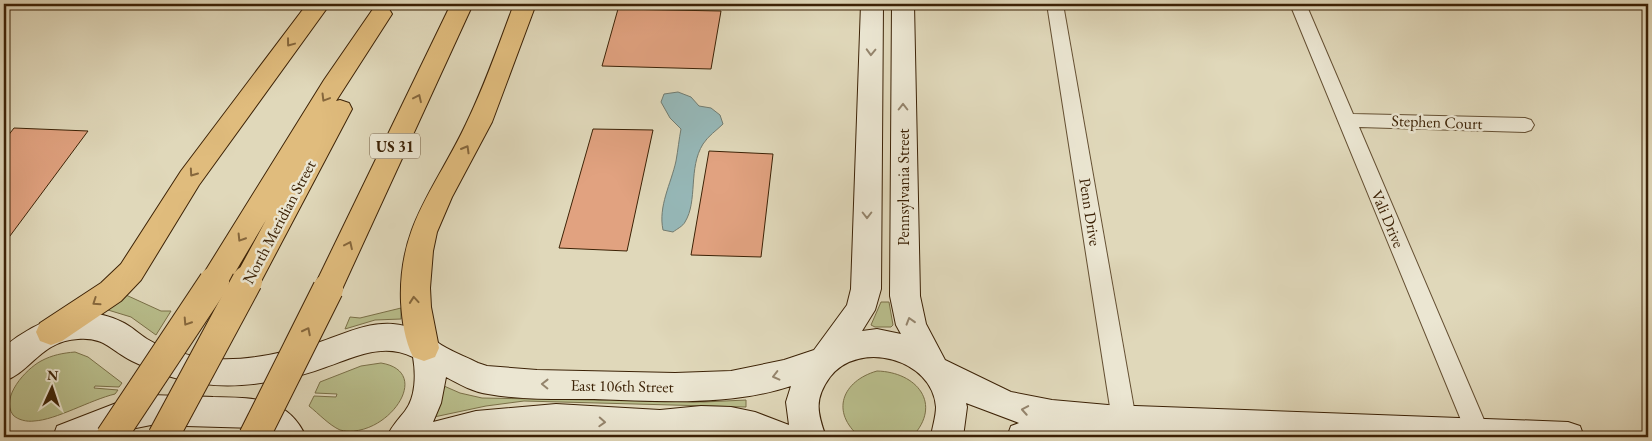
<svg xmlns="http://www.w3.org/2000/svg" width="1652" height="441" font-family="'EB Garamond',serif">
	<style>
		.green { fill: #b8bd8b; stroke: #7a7048 }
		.water { fill: #96b8b8; stroke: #727c71 }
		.building { fill: #e1a280; stroke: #3c2206 }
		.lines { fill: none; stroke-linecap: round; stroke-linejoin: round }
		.street-casing { stroke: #655033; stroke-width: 2 }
		.secondary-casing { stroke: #3c2206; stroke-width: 2 }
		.highway-casing { stroke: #3c2206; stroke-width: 2 }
		.street { fill: #ebe6d2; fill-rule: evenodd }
		.secondary { fill: #ebe6d2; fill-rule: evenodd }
		.highway { fill: #e0bc7d; fill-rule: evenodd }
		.highway-bridge-casing { stroke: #3c2206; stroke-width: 32; stroke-linecap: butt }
		.highway-bridge { stroke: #e0bc7d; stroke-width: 30 }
		.oneway { stroke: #86673c }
		.oneway2 { stroke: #94846c }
		.labels { text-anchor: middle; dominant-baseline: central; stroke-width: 5; stroke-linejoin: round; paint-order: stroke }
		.shield { fill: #ebe6d2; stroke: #705d43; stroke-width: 1 }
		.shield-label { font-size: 15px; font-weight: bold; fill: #3c2206 }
		.street-label { font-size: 16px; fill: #3c2206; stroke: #ebe6d2 }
	</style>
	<rect width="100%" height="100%" fill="#e0d8ba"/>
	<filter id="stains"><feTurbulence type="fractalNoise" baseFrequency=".004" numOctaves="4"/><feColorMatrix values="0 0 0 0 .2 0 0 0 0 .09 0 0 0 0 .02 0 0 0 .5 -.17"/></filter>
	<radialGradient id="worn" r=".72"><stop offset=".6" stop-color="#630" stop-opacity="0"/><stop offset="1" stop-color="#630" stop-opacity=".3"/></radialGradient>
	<g class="green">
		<polygon points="126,295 161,311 171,311 156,335 131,317 108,310"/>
		<polygon points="881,302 889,302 893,325 891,327 875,327 871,325"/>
		<polygon points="401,308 401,319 375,320 345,329 350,317 360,318"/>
		<path d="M 75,352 L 88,357 L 122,383 L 119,387 L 95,386 L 94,388 L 118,390 L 115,394 C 90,400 56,420 34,421 C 27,422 18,420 13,415 C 0,397 26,369 41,361 C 52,355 63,353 75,352 Z"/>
		<path d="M 381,363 C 436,372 385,441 340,430 C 329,425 319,414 309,406 L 314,396 L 336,397 L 337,394 L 315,393 L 320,382 L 361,366 Z"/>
		<path d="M 877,371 C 917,372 943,404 912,437 L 860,437 C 830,412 842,381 877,371 Z"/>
		<polygon points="444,386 460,393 482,398 704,402 746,400 746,407 524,401 486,406 434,417"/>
	</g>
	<path class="water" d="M 678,92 L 691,97 L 699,106 L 711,108 L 720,115 L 723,124 C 717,130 708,136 703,144 C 688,168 698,201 685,222 C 683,226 677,229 673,232 L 663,230 C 658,206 671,184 676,161 C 678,150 679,139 681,129 L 670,118 L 661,102 L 664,94 Z"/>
	<g class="building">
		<polygon points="618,9 721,11 711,69 602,66"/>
		<polygon points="14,128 88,131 4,244 4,141"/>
		<polygon points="593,129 653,130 627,251 559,248"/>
		<polygon points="709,151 773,154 761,257 691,255"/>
	</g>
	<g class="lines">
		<g class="street-casing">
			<g id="street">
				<polygon points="1047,4 1063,4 1136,420 1132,428 1124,431 1116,428 1112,420"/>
				<polygon points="1290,4 1306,4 1353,114 1525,118 1531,120 1534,125 1531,130 1525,132 1359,127 1490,434 1488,437 1468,437"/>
			</g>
		</g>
		<g class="secondary-casing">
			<g id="secondary">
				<path d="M 861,4 L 883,4 L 881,289 L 875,310 L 862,331 L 877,329 L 901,334 L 896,325 L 890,296 L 892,4 L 914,4 L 920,296 L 926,324 L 945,360 L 1011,392 L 1052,400 L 1108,405 L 1568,422 L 1580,426 L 1584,437 L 1170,437 L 1098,434 L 1095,437 L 1007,437 L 1011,426 L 1019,423 L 966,403 L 967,407 L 963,437 L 931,437 C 932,428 936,417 936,407 C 933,359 859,339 830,377 C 814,399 817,412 826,437 L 613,437 L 556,434 L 518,437 L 387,437 C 391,427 398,420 405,411 C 416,397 416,374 413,357 C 383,342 355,357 326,367 C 310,373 295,377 278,380 C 225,391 181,386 132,361 C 110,350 105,337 78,339 C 41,341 31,372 4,381 L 4,347 C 37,320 81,301 122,322 C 131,326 139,334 147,339 C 167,351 193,357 216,359 C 250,361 288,352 320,342 C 344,334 367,322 393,324 C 409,325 426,333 437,342 C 449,351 465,356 478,363 L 487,366 L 537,370 L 675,373 L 731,371 L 784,360 L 814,350 L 847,305 L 851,289 ZM 446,377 C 459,384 473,392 488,394 C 522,400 559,399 594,399 C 659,401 728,407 791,386 L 786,402 L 789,425 L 755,412 L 731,407 L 701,406 L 660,410 L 556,404 L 476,411 L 433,422 L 441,403 Z"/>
				<path d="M 151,395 C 172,396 193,396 213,397 C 252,398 288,396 306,437 L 270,437 L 257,428 L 151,425 L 121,431 L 106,437 L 53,437 L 57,426 L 119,402 Z"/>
			</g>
		</g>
		<g class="highway-casing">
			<g id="highway">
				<polygon points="307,4 330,4 199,185 141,280 121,301 62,341 51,345 40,341 36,332 40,323 101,283 121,264 181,171"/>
				<polygon points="451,4 473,4 338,298 328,301 318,298 313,289"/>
				<path d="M 514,4 L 536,4 L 492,122 L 452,197 L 437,232 L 433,251 L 430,288 L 431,307 L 439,348 L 435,357 L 424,361 L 413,357 C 405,341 402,321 401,302 C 398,225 436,188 466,124 C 485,85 499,44 514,4 Z"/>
				<polygon points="381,7 389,9 392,14 336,101 340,100 349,103 352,109 257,289 247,293 237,289 233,281 266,220 224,291 214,294 204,291 200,282 204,273 324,80 373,9"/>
			</g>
		</g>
		<use href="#street" class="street"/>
		<use href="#secondary" class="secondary"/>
		<use href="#highway" class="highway"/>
		<g class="highway-bridge-casing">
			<g id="highway-bridge">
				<polyline points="111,437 214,282"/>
				<polyline points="163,437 247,281"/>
				<polyline points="254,437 328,289"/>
			</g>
		</g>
		<use href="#highway-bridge" class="highway-bridge"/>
	</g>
	<defs><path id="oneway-chevron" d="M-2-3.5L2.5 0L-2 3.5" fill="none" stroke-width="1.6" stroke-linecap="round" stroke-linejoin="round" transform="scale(1.25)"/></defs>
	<g class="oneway">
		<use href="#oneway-chevron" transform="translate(290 43) rotate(127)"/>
		<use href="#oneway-chevron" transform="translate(325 98) rotate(121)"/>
		<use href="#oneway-chevron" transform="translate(418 98) rotate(-65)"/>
		<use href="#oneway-chevron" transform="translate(466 149) rotate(-60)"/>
		<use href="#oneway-chevron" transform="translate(193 173) rotate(125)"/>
		<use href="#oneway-chevron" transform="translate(241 238) rotate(122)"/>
		<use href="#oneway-chevron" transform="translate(349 245) rotate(-65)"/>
		<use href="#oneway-chevron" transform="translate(414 300) rotate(-95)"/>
		<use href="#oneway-chevron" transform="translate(96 302) rotate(146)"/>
		<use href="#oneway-chevron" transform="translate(187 322) rotate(123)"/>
		<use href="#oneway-chevron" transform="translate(307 331) rotate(-63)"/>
	</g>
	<g class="oneway2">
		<use href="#oneway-chevron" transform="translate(871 52) rotate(92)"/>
		<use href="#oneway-chevron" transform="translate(903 107) rotate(-90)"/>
		<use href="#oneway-chevron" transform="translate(867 215) rotate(90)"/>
		<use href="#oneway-chevron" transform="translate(910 321) rotate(-107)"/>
		<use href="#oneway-chevron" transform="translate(776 376) rotate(166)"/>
		<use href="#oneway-chevron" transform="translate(545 384) rotate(-179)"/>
		<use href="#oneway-chevron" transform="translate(1025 410) rotate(-170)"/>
		<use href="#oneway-chevron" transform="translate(602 422) rotate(3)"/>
	</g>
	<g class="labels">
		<rect class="shield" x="370" y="133.5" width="50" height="25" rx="4"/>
		<g class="shield-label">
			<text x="395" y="146">US 31</text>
		</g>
		<g class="street-label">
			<text transform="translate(1437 122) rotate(2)">Stephen Court</text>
			<text transform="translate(903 187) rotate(-90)">Pennsylvania Street</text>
			<text transform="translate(1090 212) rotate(81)">Penn Drive</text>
			<text transform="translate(1388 219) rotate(67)">Vali Drive</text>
			<text transform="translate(279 222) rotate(-62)">North Meridian Street</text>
			<text transform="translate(622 386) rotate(1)">East 106th Street</text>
		</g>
	</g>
	<rect width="1652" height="441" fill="none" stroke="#e0d8ba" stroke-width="20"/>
	<rect x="5" y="5" width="1642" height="431" fill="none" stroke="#3c2206" stroke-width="2.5"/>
	<rect x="10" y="10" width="1632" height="421" fill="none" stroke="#3c2206"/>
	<g transform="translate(52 388) rotate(3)" stroke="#ebe6d2" stroke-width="4" paint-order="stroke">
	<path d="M0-4L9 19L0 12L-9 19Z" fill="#3c2206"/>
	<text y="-8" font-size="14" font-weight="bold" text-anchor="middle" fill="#3c2206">N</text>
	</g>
	<rect width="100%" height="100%" filter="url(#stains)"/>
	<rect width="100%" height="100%" fill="url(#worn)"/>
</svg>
